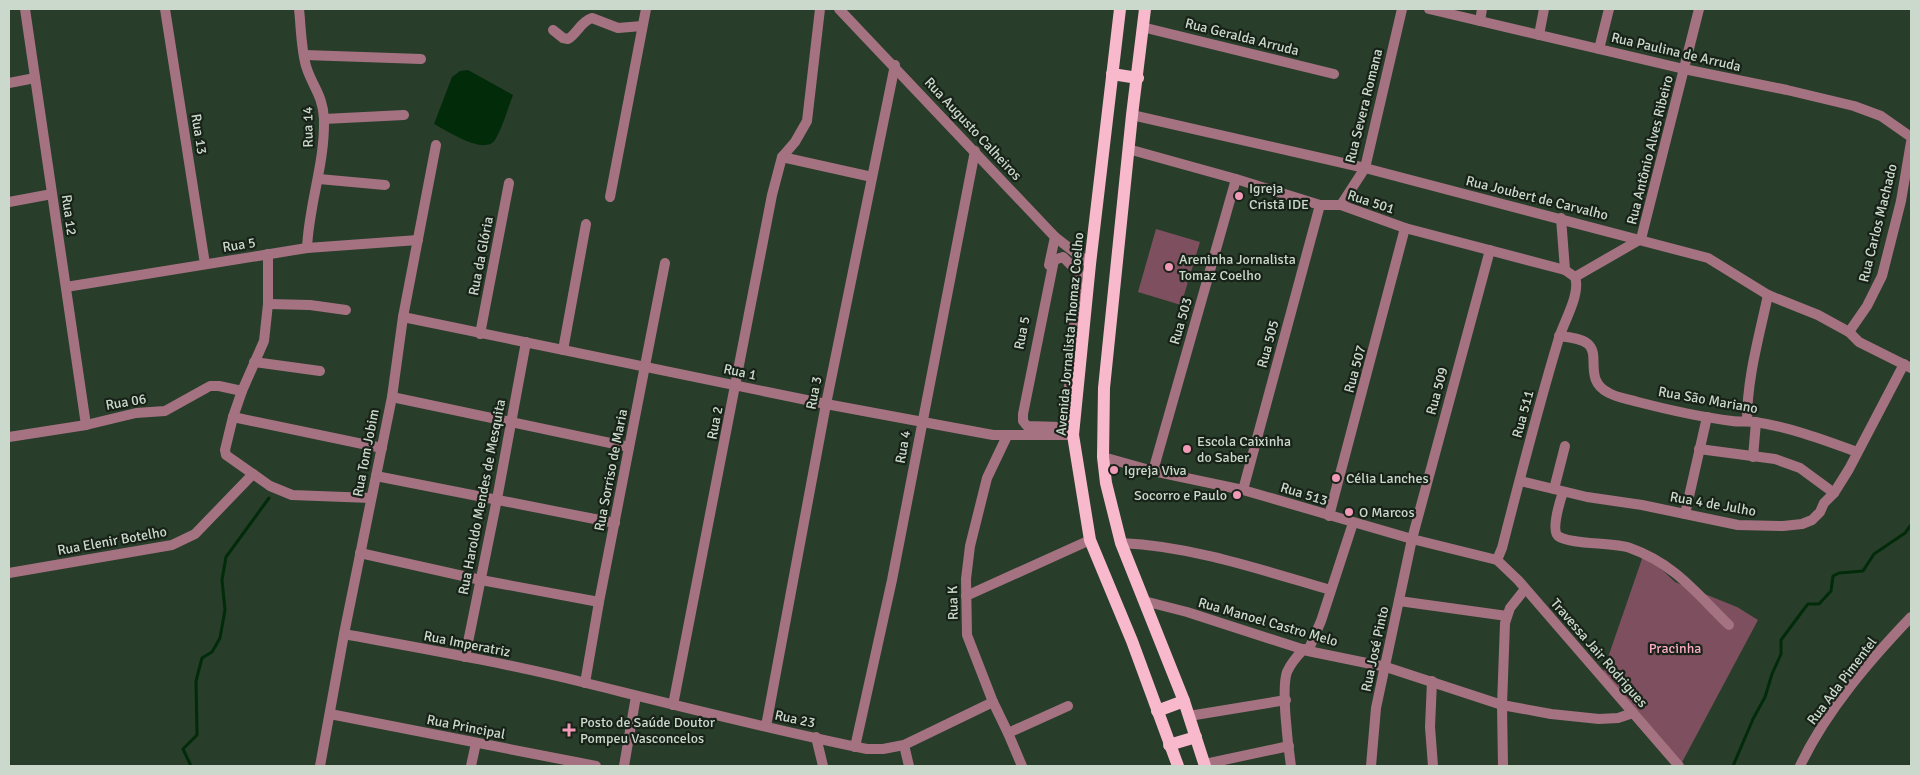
<svg xmlns="http://www.w3.org/2000/svg" width="1920" height="775" font-family="Signika,sans-serif">
	<style>
		.green { fill: #7e505f }
		.water { fill: #022b0a }
		.lines { fill: none; stroke-linecap: round; stroke-linejoin: round }
		.stream { stroke: #022b0a; stroke-width: 3 }
		.street { stroke: #a57282; stroke-width: 10 }
		.primary { stroke: #f9b9cd; stroke-width: 12 }
		.poi-dot { fill: #f09ab7; stroke: #182218; stroke-width: 2 }
		.labels { text-anchor: middle; dominant-baseline: central; stroke-width: 4.5; stroke-linejoin: round; paint-order: stroke }
		.street-label { font-size: 14px; fill: #cbd9cc; stroke: #182218 }
		.poi-label { font-size: 14px; fill: #cbd9cc; stroke: #182218; text-anchor: start }
		.park-label { font-size: 14px; fill: #faabc5; stroke: #182218 }
	</style>
	<rect width="100%" height="100%" fill="#283e2a"/>
	<g class="green">
		<polygon points="1156,229 1200,242 1181,305 1138,292"/>
		<polygon points="1644,553 1675,582 1737,607 1758,620 1680,766 1602,675"/>
	</g>
	<path class="water" d="M 468,70 L 513,95 C 508,108 502,129 495,140 C 484,156 446,130 434,124 L 452,77 L 460,71 Z"/>
	<g class="lines">
		<g class="stream">
			<polyline points="191,766 183,749 197,735 196,681 202,658 212,652 220,638 225,610 222,580 226,557 269,498"/>
			<polyline points="1733,766 1753,719 1765,697 1772,674 1781,654 1781,640 1804,609 1808,604 1819,604 1831,591 1833,576 1839,573 1863,571 1874,554 1905,533 1911,525"/>
		</g>
		<g class="street">
			<polyline points="25,9 86,425"/>
			<polyline points="165,9 205,264"/>
			<path d="M 299,9 C 301,27 301,48 306,66 C 312,86 323,95 324,119 C 325,164 309,203 307,248"/>
			<polyline points="839,9 1055,237 1090,264"/>
			<polyline points="1429,9 1684,69 1787,90 1854,106 1881,116 1911,137"/>
			<polyline points="1480,21 1482,9"/>
			<polyline points="1142,27 1334,74"/>
			<path d="M 553,30 L 563,38 L 568,39 C 578,33 580,22 592,18 L 618,28 L 642,26"/>
			<polyline points="1539,35 1544,9"/>
			<polyline points="1599,49 1609,9"/>
			<polyline points="305,55 421,59"/>
			<polyline points="9,83 35,78"/>
			<polyline points="1132,115 1365,168 1708,258 1768,295 1818,315 1849,332 1859,342 1911,368"/>
			<polyline points="324,119 404,115"/>
			<polyline points="1128,149 1236,179 1320,205 1341,205 1405,228 1565,270 1575,277"/>
			<polyline points="782,157 872,177"/>
			<polyline points="319,179 385,185"/>
			<polyline points="610,197 646,9"/>
			<polyline points="9,202 52,194"/>
			<polyline points="1341,205 1365,168 1402,9"/>
			<polyline points="1561,218 1565,270"/>
			<polyline points="268,254 268,304 264,341 242,391 233,417 225,450 226,455 270,486 292,495 371,498"/>
			<polygon points="1063,257 1078,272 1066,425 1062,427 1027,426 1023,421 1023,414 1054,260"/>
			<polyline points="1049,265 1055,237"/>
			<polyline points="1575,277 1641,239 1699,9"/>
			<polyline points="66,287 307,248 418,240"/>
			<polyline points="268,304 310,305 346,310"/>
			<polyline points="403,317 826,404 993,435 1073,435"/>
			<polyline points="1849,332 1867,306 1882,276 1901,201 1911,142"/>
			<polyline points="480,334 509,183"/>
			<path d="M 1559,336 C 1568,337 1581,338 1588,344 C 1601,355 1583,380 1609,393 C 1618,398 1629,399 1638,402 C 1669,410 1700,417 1732,421 C 1739,422 1747,421 1755,422 C 1789,427 1824,440 1857,452"/>
			<polyline points="563,350 586,224"/>
			<polyline points="254,362 320,371"/>
			<polyline points="392,397 629,447"/>
			<polyline points="233,417 382,448"/>
			<path d="M 1747,421 C 1747,378 1759,337 1768,295"/>
			<polyline points="1007,436 987,478 970,546 966,579 967,635 993,702 1008,733 1022,766"/>
			<polyline points="9,437 86,425 136,413 165,411 210,386 219,386 242,391"/>
			<polyline points="1699,449 1775,459 1800,468 1834,493"/>
			<polyline points="1103,457 1153,471 1243,490 1412,539 1497,560 1518,580 1679,766"/>
			<polyline points="1753,457 1756,422"/>
			<polyline points="1153,471 1236,179"/>
			<polyline points="376,476 615,523"/>
			<polyline points="1520,481 1587,497 1642,505 1738,525 1783,526 1802,524 1812,520 1820,512 1824,503 1834,493 1849,469 1904,364"/>
			<polyline points="1554,489 1565,446"/>
			<polyline points="1243,490 1320,205"/>
			<path d="M 1563,492 C 1560,501 1551,530 1558,536 C 1570,545 1613,542 1630,548 C 1675,564 1696,593 1729,625"/>
			<polyline points="1685,514 1707,417"/>
			<polyline points="1329,516 1405,228"/>
			<path d="M 1121,543 C 1192,546 1262,570 1330,590"/>
			<polyline points="360,553 481,580 599,602"/>
			<path d="M 1497,560 L 1502,548 C 1520,478 1538,407 1559,338 C 1564,321 1581,294 1575,277"/>
			<polyline points="9,573 172,545 195,534 253,474"/>
			<polyline points="966,596 1090,540"/>
			<polyline points="1144,601 1187,612 1308,651 1386,667 1502,705 1551,714 1599,719 1618,718 1633,713"/>
			<polyline points="1399,601 1507,616"/>
			<path d="M 344,634 C 425,649 506,663 586,683 C 679,706 773,730 867,749 L 883,749 L 904,745 L 993,702"/>
			<polyline points="1308,651 1321,621 1353,523"/>
			<polyline points="465,657 497,499 526,342"/>
			<polyline points="1432,681 1430,727 1433,766"/>
			<polyline points="585,683 599,602 665,263"/>
			<polyline points="673,705 772,195 782,157 795,142 807,121 820,9"/>
			<polyline points="330,714 596,766"/>
			<polyline points="1189,716 1286,700"/>
			<polyline points="766,726 826,404 895,65"/>
			<polyline points="1008,733 1068,706"/>
			<polyline points="816,737 823,766"/>
			<polyline points="904,745 909,766"/>
			<polyline points="855,747 892,580 975,151"/>
			<polyline points="1205,764 1289,746"/>
			<polyline points="320,766 344,634 392,397 403,317 436,145"/>
			<polyline points="471,766 476,743"/>
			<polyline points="624,766 636,696"/>
			<path d="M 1291,766 C 1288,746 1281,688 1287,672 C 1291,663 1297,656 1304,649"/>
			<polyline points="1371,766 1376,708 1412,539 1490,250"/>
			<polyline points="1503,766 1502,705 1505,623 1510,608 1525,589"/>
			<path d="M 1800,766 C 1826,711 1869,661 1911,617"/>
		</g>
		<g class="primary">
			<polyline points="1120,9 1090,264 1073,435 1090,540 1132,641 1178,766"/>
			<polyline points="1145,9 1132,115 1104,388 1103,457 1106,483 1121,543 1184,701 1205,766"/>
			<polyline points="1112,74 1138,78"/>
			<polyline points="1157,711 1184,701"/>
			<polyline points="1169,745 1196,737"/>
		</g>
	</g>
	<g class="poi-dot">
		<circle cx="1239" cy="196" r="5"/>
		<circle cx="1169" cy="267" r="5"/>
		<circle cx="1187" cy="449" r="5"/>
		<circle cx="1114" cy="470" r="5"/>
		<circle cx="1336" cy="478" r="5"/>
		<circle cx="1237" cy="495" r="5"/>
		<circle cx="1349" cy="512" r="5"/>
		<path d="M566.5 722.5h5v5h5v5h-5v5h-5v-5h-5v-5h5z"/>
	</g>
	<g class="labels">
		<g class="street-label">
			<text transform="translate(1242 37) rotate(14)">Rua Geralda Arruda</text>
			<text transform="translate(1676 52) rotate(13)">Rua Paulina de Arruda</text>
			<text transform="translate(1364 106) rotate(-76)">Rua Severa Romana</text>
			<text transform="translate(308 127) rotate(-91)">Rua 14</text>
			<text transform="translate(973 129) rotate(47)">Rua Augusto Calheiros</text>
			<text transform="translate(199 134) rotate(81)">Rua 13</text>
			<text transform="translate(1650 150) rotate(-76)">Rua Antônio Alves Ribeiro</text>
			<text transform="translate(1537 198) rotate(14)">Rua Joubert de Carvalho</text>
			<text transform="translate(1371 202) rotate(18)">Rua 501</text>
			<text transform="translate(69 215) rotate(82)">Rua 12</text>
			<text transform="translate(1878 223) rotate(-76)">Rua Carlos Machado</text>
			<text transform="translate(239 245) rotate(-9)">Rua 5</text>
			<text transform="translate(481 256) rotate(-79)">Rua da Glória</text>
			<text transform="translate(1181 321) rotate(-74)">Rua 503</text>
			<text transform="translate(1022 333) rotate(-79)">Rua 5</text>
			<text transform="translate(1070 334) rotate(-85)">Avenida Jornalista Thomaz Coelho</text>
			<text transform="translate(1268 344) rotate(-75)">Rua 505</text>
			<text transform="translate(1355 369) rotate(-75)">Rua 507</text>
			<text transform="translate(740 372) rotate(12)">Rua 1</text>
			<text transform="translate(1437 391) rotate(-75)">Rua 509</text>
			<text transform="translate(814 393) rotate(-79)">Rua 3</text>
			<text transform="translate(1708 400) rotate(10)">Rua São Mariano</text>
			<text transform="translate(126 402) rotate(-10)">Rua 06</text>
			<text transform="translate(1523 414) rotate(-75)">Rua 511</text>
			<text transform="translate(715 423) rotate(-79)">Rua 2</text>
			<text transform="translate(903 447) rotate(-80)">Rua 4</text>
			<text transform="translate(366 453) rotate(-79)">Rua Tom Jobim</text>
			<text transform="translate(611 470) rotate(-79)">Rua Sorriso de Maria</text>
			<text transform="translate(1304 494) rotate(17)">Rua 513</text>
			<text transform="translate(482 497) rotate(-79)">Rua Haroldo Mendes de Mesquita</text>
			<text transform="translate(1713 504) rotate(10)">Rua 4 de Julho</text>
			<text transform="translate(112 541) rotate(-10)">Rua Elenir Botelho</text>
			<text transform="translate(953 603) rotate(-91)">Rua K</text>
			<text transform="translate(1268 622) rotate(16)">Rua Manoel Castro Melo</text>
			<text transform="translate(467 644) rotate(11)">Rua Imperatriz</text>
			<text transform="translate(1375 649) rotate(-78)">Rua José Pinto</text>
			<text transform="translate(1599 653) rotate(49)">Travessa Jair Rodrigues</text>
			<text transform="translate(1842 681) rotate(-53)">Rua Ada Pimentel</text>
			<text transform="translate(795 719) rotate(12)">Rua 23</text>
			<text transform="translate(466 727) rotate(11)">Rua Principal</text>
		</g>
		<g class="poi-label">
			<text x="1249" y="188">Igreja<tspan x="1249" dy="16">Cristã IDE</tspan></text>
			<text x="1179" y="259">Areninha Jornalista<tspan x="1179" dy="16">Tomaz Coelho</tspan></text>
			<text x="1197" y="441">Escola Caixinha<tspan x="1197" dy="16">do Saber</tspan></text>
			<text x="1124" y="470">Igreja Viva</text>
			<text x="1346" y="478">Célia Lanches</text>
			<text x="1227" y="495" text-anchor="end">Socorro e Paulo</text>
			<text x="1359" y="512">O Marcos</text>
			<text x="580" y="722">Posto de Saúde Doutor<tspan x="580" dy="16">Pompeu Vasconcelos</tspan></text>
		</g>
		<g class="park-label">
			<text x="1675" y="648">Pracinha</text>
		</g>
	</g>
	<rect width="1920" height="775" fill="none" stroke="#cbd9cc" stroke-width="20"/>
</svg>
